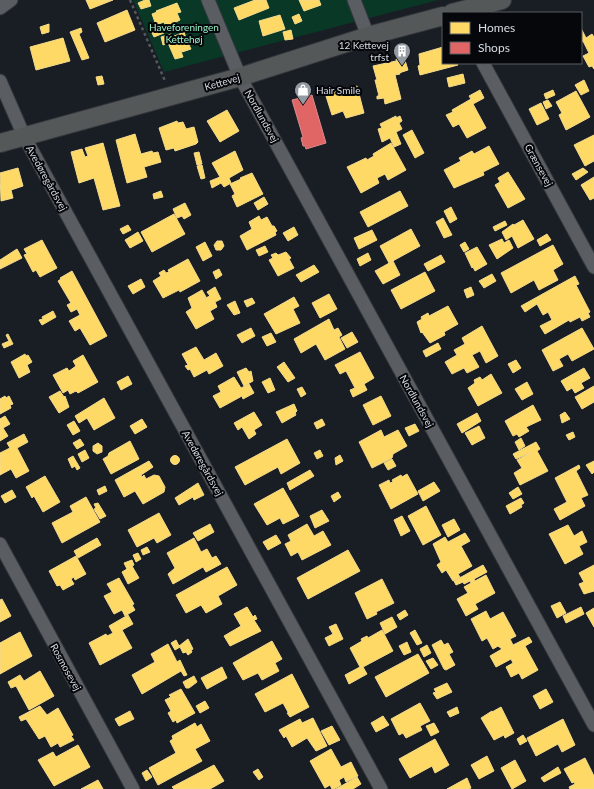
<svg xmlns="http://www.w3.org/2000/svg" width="594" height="789" font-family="Lato,sans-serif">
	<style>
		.green { fill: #093827 }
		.homes { fill: #ffd966; stroke: #f3da8c }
		.shops { fill: #e06666; stroke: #dd8a8c }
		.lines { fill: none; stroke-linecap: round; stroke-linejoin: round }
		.street-casing { stroke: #33373c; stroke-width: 15 }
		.secondary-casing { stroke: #33373c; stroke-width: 20 }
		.path { stroke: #54585c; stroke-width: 2.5; stroke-dasharray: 3 3; stroke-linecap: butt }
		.street { stroke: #5a5d62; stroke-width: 13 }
		.secondary { stroke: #555859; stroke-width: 18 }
		.labels { text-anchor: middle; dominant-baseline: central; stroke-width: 4; stroke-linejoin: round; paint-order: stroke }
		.park-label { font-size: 10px; fill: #99f1c7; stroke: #05070b }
		.poi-label { font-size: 10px; fill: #d7dde4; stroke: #05070b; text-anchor: end }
		.street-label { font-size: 10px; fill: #d7dde4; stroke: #05070b }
	</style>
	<rect width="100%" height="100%" fill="#191d24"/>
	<polygon class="green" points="133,0 438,0 164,72"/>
	<g class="homes">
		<polygon points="86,0 113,0 90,9"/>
		<polygon points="145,0 149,0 151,6 141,9 138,3"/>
		<polygon points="255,0 266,0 269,8 239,20 234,8"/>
		<polygon points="299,0 319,0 321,5 304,11"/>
		<polygon points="177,3 181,12 177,13 180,20 166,27 164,22 156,25 152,14 157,12 156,11"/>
		<polygon points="127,10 135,30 105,42 97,23"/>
		<polygon points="299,14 302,21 295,24 292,17"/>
		<polygon points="280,15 285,29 263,36 259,21"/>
		<polygon points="49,24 49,32 42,34 40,27"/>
		<polygon points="81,28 82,32 79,34 89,58 82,60 70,32"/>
		<polygon points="158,28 159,30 162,29 164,33 154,37 152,33"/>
		<polygon points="581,28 586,38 592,34 594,37 594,69 592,66 589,67 583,56 589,53 583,41 581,42"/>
		<polygon points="291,30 293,39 285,40 283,32"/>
		<polygon points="184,32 186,38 190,36 193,44 189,45 191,49 182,52 180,49 183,57 175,59 168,43 163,45 161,37 171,34 172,37"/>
		<polygon points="63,38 70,61 36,70 30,47"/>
		<polygon points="443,47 443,63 457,63 458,65 420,75 418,66 420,65 419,54"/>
		<polygon points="404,57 408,70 399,73 396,59"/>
		<polygon points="396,61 400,74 395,75 401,99 385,104 384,98 377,99 377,96 379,96 375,80 377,80 373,66"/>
		<polygon points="463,74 465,83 449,87 447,78"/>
		<polygon points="102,76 104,84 98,85 96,77"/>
		<polygon points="584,80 589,91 581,95 575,85"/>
		<polygon points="357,86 364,113 346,118 343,111 332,115 325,93"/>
		<polygon points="480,90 484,98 473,104 486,128 467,138 459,124 453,127 446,115 453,112 452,110 471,99 469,96"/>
		<polygon points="553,90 555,95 546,99 544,94"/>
		<polygon points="576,91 590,117 566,130 559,115 562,113 556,102"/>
		<polygon points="548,100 552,106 546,109 543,102"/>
		<polygon points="541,103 549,119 537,125 529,109"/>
		<polygon points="227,110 239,131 220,142 207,121"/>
		<polygon points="396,116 396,118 400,116 402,121 399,123 402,129 396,132 401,144 394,147 390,138 382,142 378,129 382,128 380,124"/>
		<polygon points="177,121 178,123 183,122 186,129 194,127 198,142 196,144 175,151 174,148 166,150 159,128"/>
		<polygon points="412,130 424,153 415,158 403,135"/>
		<polygon points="135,134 141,154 152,151 153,153 158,152 161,162 144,167 147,177 127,183 116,140"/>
		<polygon points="594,135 594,161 585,166 574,145"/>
		<polygon points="103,143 120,206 103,210 94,178 79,183 71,152 82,149 85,157 88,156 85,148"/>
		<polygon points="391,143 406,170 388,180 385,174 377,178 379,183 361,193 347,167 366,158 367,160 374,156 373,154"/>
		<polygon points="489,146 499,164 483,172 484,175 454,188 444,170 461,161 459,158 472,151 474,154"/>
		<polygon points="235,151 243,170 229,178 231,183 224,187 221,183 212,188 210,181 220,177 212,163"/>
		<polygon points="199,152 202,164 197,165 194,153"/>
		<polygon points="202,165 205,178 201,179 197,166"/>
		<polygon points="18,168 23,186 11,190 13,198 1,201 0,173"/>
		<polygon points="583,168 588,172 576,180 572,174"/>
		<polygon points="508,172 525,199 508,208 495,185 500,182 498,178"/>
		<polygon points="252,173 263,194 237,207 232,196 235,194 230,184 241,179 240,178"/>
		<polygon points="594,177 594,198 590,200 581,185"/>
		<polygon points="161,191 163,197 154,199 153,194"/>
		<polygon points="400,191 408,206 368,227 360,212"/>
		<polygon points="264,197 268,204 258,210 254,203"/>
		<polygon points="185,203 191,215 184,219 182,216 177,218 173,209"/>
		<polygon points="451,207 457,219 450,223 444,211"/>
		<polygon points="174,214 185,234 152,252 141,232"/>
		<polygon points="259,216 261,220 267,217 272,226 274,226 277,231 275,232 276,235 247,250 240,236 252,229 249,222"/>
		<polygon points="443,218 452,235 444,238 436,222"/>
		<polygon points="523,220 534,239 518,248 512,236 506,240 502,232 513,224 514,225"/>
		<polygon points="505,221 507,225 495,231 493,227"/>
		<polygon points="128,225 131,230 123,234 120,229"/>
		<polygon points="294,227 298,235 288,241 283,233"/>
		<polygon points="411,229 420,246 389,263 380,246"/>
		<polygon points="372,230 377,240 359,249 354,238"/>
		<polygon points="138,232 143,241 130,248 125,240"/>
		<polygon points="547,234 551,240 540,246 537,240"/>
		<polygon points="502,239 504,243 509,240 513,248 497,259 489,245"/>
		<polygon points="42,240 57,268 40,277 36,270 33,272 24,255 27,254 24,249"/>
		<polygon points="217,241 222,241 224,246 221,250 216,250 214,245"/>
		<polygon points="205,242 212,256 203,261 196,247"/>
		<polygon points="465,242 469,249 464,252 460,245"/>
		<polygon points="553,245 563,264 553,270 558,280 539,290 534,280 511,293 501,273"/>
		<polygon points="265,246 268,252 259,256 256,250"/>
		<polygon points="477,247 487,264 475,271 473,267 472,268 465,253"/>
		<polygon points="17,249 22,258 0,269 0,260"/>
		<polygon points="286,252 291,258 289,259 294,268 278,276 269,260 273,258 271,255 276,253 278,255"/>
		<polygon points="368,253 371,260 360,266 357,259"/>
		<polygon points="441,255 445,262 428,271 424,264"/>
		<polygon points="188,259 200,281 180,292 179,290 163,298 153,281 161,276 159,273 164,270 166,273 169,272 168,270"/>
		<polygon points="393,261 400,275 383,284 375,271"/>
		<polygon points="314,265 319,272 301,282 296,275"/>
		<polygon points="219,269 222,275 216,279 213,272"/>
		<polygon points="72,271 107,336 90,345 80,328 75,331 69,321 80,315 77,309 71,312 67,305 71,303 58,281 61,279 60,278"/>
		<polygon points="425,272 435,291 401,309 391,290"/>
		<polygon points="492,274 496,281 484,288 479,281"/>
		<polygon points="575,276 579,284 576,285 590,312 588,313 590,317 582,321 580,317 570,322 569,320 545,334 540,326 552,320 548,312 543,315 537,304 525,312 521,306"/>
		<polygon points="141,279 145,287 133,294 128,286"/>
		<polygon points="215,287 221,299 215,302 217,307 210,311 214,319 196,329 186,312 192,308 188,298 202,290 206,297 201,300 210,296 207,292"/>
		<polygon points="471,287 474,295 467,298 464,290"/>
		<polygon points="329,294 337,309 320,318 312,303"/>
		<polygon points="294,297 299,306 293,309 300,323 276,334 264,314"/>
		<polygon points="252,298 255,303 247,307 244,301"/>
		<polygon points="235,301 240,313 234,315 227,305"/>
		<polygon points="448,306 458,324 444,332 445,335 430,343 422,332 421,333 417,322 422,319 421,317 428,313 429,316"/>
		<polygon points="53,311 56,317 42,325 39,320 43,319 42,317"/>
		<polygon points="329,319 334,330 338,328 342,335 339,337 345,349 325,360 316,344 301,353 294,339"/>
		<polygon points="482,326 498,356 486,363 480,351 472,355 479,367 467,373 464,368 452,374 445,362 457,355 454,350 465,344 462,338"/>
		<polygon points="251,328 255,336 242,343 237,335"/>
		<polygon points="582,328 594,349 572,361 568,354 559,359 563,366 553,371 542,350"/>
		<polygon points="352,332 358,342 347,348 341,338"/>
		<polygon points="271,333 276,342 267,346 262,337"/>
		<polygon points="8,334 13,344 4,348 2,344 9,341 6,335"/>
		<polygon points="438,343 441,349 426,357 423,351"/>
		<polygon points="196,347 204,360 216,353 223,366 209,374 207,370 194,377 190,369 188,370 185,366 188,365 182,354"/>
		<polygon points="360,352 374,378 364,384 367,390 353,397 350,390 355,388 346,371 340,374 335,365"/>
		<polygon points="25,354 26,356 28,355 32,362 27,365 30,372 19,378 11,362"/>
		<polygon points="83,355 98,382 78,393 76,391 70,394 68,390 63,393 53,375 67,368 69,371 76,366 73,361"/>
		<polygon points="516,360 521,368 513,373 508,364"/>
		<polygon points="284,362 295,378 288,382 277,367"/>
		<polygon points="246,368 249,372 251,371 253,381 244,386 237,372"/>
		<polygon points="584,368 590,378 581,383 584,388 575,393 572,388 567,391 561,381"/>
		<polygon points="491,374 502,393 478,406 468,388 475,383 474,380 480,377 482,380"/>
		<polygon points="128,376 132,384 121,390 117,382"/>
		<polygon points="234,377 241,388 249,384 254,393 243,399 242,396 220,408 213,396 221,392 218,386"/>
		<polygon points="270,378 275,390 268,393 262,382"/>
		<polygon points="527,382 533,394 522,400 515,389"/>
		<polygon points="594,386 594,402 582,409 575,397"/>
		<polygon points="302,387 306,394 301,397 297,389"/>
		<polygon points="60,391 64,397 65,396 69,407 59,413 49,397"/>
		<polygon points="5,396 6,398 9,396 13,404 10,405 11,408 0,414 0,399"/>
		<polygon points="381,396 391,416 373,425 363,405"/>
		<polygon points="104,398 115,418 94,430 87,418 79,423 75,416"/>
		<polygon points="294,404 297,411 295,413 296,415 282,423 276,412"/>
		<polygon points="533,405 541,420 526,427 529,431 519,437 517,434 513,436 505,421"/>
		<polygon points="254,412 262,425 254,430 256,434 249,439 242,427 238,430 234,423"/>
		<polygon points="565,412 570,419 562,423 560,415"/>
		<polygon points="477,413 481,421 462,433 457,424"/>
		<polygon points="5,416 10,424 3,428 8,436 0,441 0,419"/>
		<polygon points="142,419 147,427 135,434 130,426"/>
		<polygon points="322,419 325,425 317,429 314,423"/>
		<polygon points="74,421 80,431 73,435 67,425"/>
		<polygon points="415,424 419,431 409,436 405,428"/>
		<polygon points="479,426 485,438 472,445 465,433"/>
		<polygon points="381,430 384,437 398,430 407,446 393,454 392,458 372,468 359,442"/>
		<polygon points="573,432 575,437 569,440 566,435"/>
		<polygon points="24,434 28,442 17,448 29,471 16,478 11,469 0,475 0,453 10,448 7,443"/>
		<polygon points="521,438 525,446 519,450 515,442"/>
		<polygon points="80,439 84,445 77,449 73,443"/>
		<polygon points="287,439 300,463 281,474 278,467 245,485 235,467"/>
		<polygon points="130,441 139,459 111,474 103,459 108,456 109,453"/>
		<polygon points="536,442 540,449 537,451 548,471 520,485 514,473 522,468 517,460 532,452 516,459 513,454"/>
		<polygon points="98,443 102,446 102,452 97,454 93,451 93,446"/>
		<polygon points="85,450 89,458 82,462 78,454"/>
		<polygon points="320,450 323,456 317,459 314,453"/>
		<polygon points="340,455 343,461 336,465 335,458"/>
		<circle cx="175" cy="460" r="4.5"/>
		<polygon points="73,456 80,468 77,470 75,466 72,468 68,459"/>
		<polygon points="392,459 396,466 388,470 384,463"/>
		<polygon points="149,461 153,467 141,475 142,477 144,475 146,479 154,475 159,476 165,487 164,492 143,504 135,491 124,497 115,480"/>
		<polygon points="594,461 594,472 592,474 586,465"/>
		<polygon points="579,465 580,468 576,471 588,495 581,498 585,506 560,520 554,509 567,502 555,478"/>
		<polygon points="310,470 314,476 290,490 287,483"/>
		<polygon points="407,474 418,494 391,509 379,485 389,480 390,483 393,482 392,480 401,475 402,477"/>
		<polygon points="45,476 60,502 43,512 34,496 32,498 26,487"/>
		<polygon points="434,482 440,491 423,501 418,491"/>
		<polygon points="198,483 204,495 194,500 193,497 179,505 175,498"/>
		<polygon points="105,486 107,491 99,495 97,490"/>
		<polygon points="518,487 522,494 513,499 509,493"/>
		<polygon points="283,488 299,516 283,524 280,518 267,525 254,504"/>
		<polygon points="12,490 16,497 5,503 1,496"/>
		<polygon points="338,492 341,497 334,502 331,496"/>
		<polygon points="86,497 100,522 62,543 52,523 73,512 70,506"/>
		<polygon points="521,498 524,503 521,505 522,507 510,514 506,506"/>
		<polygon points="98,503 106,516 100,519 94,509 96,508 94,504"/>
		<polygon points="426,506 441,535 423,545 408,516"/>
		<polygon points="322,510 329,521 315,528 310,516"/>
		<polygon points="159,513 171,535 157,543 154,538 137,547 128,530"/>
		<polygon points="402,516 410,531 401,536 394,520"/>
		<polygon points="454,519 460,530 448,537 442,525"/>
		<polygon points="210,524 214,532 198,541 193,533"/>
		<polygon points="307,524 314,536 323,531 331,545 302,560 298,552 291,556 285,544 291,541 288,535"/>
		<polygon points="568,525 574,536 582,531 587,542 579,546 583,554 565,564 549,534"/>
		<polygon points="465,533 470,541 461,546 472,566 458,574 460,577 453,581 446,570 442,573 437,565 441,562 433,544 445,537 448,542"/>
		<polygon points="276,535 281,543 268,550 263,542"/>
		<polygon points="97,538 101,545 78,558 74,551"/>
		<polygon points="194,538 201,552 207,549 212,558 216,556 221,564 206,572 203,567 173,584 168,574 175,568 167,553"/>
		<polygon points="147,547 150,552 143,555 141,550"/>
		<polygon points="348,550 360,571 308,599 297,578"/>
		<polygon points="138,553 141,559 136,562 133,555"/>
		<polygon points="76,556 86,574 75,580 74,577 71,579 74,584 63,590 60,585 57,586 49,571"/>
		<polygon points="132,560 134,565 132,566 139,578 128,584 122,572 127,569 124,563"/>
		<polygon points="483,565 487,572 474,579 475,581 486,575 495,593 475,604 478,609 466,616 457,599 468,593 464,587 471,583 470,581 464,584 463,582 456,585 454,581"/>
		<polygon points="594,565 594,591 584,594 579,584 584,582 579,573"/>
		<polygon points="227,567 237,585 218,596 222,604 206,613 201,605 186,613 176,595"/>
		<polygon points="119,578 134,604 132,605 135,610 125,616 122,610 114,614 104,596 112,592 107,584"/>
		<polygon points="382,579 394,603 376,612 377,614 367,619 355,593"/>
		<polygon points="2,599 11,616 0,622 0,600"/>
		<polygon points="560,602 566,613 557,618 551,606"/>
		<polygon points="247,607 253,617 255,615 257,619 254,620 261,631 230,646 224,636 241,626 234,614"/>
		<polygon points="581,607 584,614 566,623 563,616"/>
		<polygon points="594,608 594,627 586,613"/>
		<polygon points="405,610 408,615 400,620 397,615"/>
		<polygon points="486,611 490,619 503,612 516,636 510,639 513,645 529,637 532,642 525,646 538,670 522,679 519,673 511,677 506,667 513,663 511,659 496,667 490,656 502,649 498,646 493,649 487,638 482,641 471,619"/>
		<polygon points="128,615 133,624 122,630 132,648 100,665 89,643 106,634 107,636 113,633 109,626"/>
		<polygon points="392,617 397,627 385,634 380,623"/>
		<polygon points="336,624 343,639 329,646 325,638 333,634 329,627"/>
		<polygon points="382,630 393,651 363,667 367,674 349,684 345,675 360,667 350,648 362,641 361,639 367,636 368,638"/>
		<polygon points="415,630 422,643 417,645 410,633"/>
		<polygon points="20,632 32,656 0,674 0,643"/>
		<polygon points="188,639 193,649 191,650 192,652 188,655 186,652 183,653 180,647 175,650 171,643 176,640 179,646"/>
		<polygon points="441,640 444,645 448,643 453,652 449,654 455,665 446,670 444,669 432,645"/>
		<polygon points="272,641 282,659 275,663 279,671 262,680 258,673 243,680 233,663"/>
		<polygon points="407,642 411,652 404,655 399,646"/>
		<polygon points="168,644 177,662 180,660 187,675 184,676 181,671 142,694 132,675 155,662 151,654"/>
		<polygon points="427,645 431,653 424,657 420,649"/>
		<polygon points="418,654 429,673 386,697 375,677"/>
		<polygon points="433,658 438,665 431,669 426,661"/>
		<polygon points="222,667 227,678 207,689 201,678"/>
		<polygon points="40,671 54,696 29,710 16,686 11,688 8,682 20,675 24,681"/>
		<polygon points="292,674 309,707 290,717 287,713 290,712 288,712 283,703 265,712 255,694"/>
		<polygon points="194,676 197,682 189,688 186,688 183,682"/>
		<polygon points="447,683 452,692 437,699 433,693 436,692 434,689"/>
		<polygon points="181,689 195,713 177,723 176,720 173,722 168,713 171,711 165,700 171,697 169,695"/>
		<polygon points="546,689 553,702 540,709 533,696"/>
		<polygon points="205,701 209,708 200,713 196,706"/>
		<polygon points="420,703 430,721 420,726 422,730 406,738 403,733 399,735 391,719"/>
		<polygon points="40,706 47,715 58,708 73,735 71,736 74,740 60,747 58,743 51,747 45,736 39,739 26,719 21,721 19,717"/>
		<polygon points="457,707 459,713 450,717 447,712"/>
		<polygon points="501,707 514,733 505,738 504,735 494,740 481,718 492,711 492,712"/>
		<polygon points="130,711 134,719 119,726 115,719"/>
		<polygon points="383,716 389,725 376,732 371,723"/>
		<polygon points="313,718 327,746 316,751 307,738 292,747 286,736 284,738 279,730 300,719 302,723"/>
		<polygon points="563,719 575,745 562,752 558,744 536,756 527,738"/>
		<polygon points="195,723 197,727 201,724 210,741 195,749 202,761 158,785 149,768 176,753 170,741 173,739 172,736"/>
		<polygon points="434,723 439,732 431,736 426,726"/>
		<polygon points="332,726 340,740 329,745 321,731"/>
		<polygon points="523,735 527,741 520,745 517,739"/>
		<polygon points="435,739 449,765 435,773 432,766 410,778 399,759"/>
		<polygon points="78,745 90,767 54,786 38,760 53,752 56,757"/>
		<polygon points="331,749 341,767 351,762 358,776 346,782 344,777 339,780 341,785 334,789 332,789 330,785 325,788 310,761"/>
		<polygon points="487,756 494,771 479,779 471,765"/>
		<polygon points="585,758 594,776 594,789 570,789 569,787 575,784 574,782 572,783 564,769"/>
		<polygon points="515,760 526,781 512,789 501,768"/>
		<polygon points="214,765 224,781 210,789 174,789 172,787"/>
		<polygon points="558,767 561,773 544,782 541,778"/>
		<polygon points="258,769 263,777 259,780 253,772"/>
		<polygon points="147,770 152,777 146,781 142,773"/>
		<polygon points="357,777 361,784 353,789 336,789"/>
		<polygon points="467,778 471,788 469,789 447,789"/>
		<polygon points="98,780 103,789 81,789"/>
	</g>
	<polygon class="shops" points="312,95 326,143 306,149 305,146 303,146 301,138 303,137 292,100"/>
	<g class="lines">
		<g class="street-casing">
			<g id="street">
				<polyline points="208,0 240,77 594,725"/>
				<polyline points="354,0 368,36"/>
				<polyline points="0,8 11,0"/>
				<polyline points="483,63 594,267"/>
				<polyline points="0,81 24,136 381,789"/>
				<polyline points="0,544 133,789"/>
			</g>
		</g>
		<g class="secondary-casing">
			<g id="secondary">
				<polyline points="452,13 502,0"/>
				<polyline points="0,143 240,77 368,36 443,16"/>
			</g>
		</g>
		<polyline class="path" points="130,0 165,81"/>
		<use href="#street" class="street"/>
		<use href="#secondary" class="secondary"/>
	</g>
	<defs>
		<g id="building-pin" transform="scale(0.9)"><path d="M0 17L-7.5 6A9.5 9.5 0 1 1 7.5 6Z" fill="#949aa1" stroke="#05070b"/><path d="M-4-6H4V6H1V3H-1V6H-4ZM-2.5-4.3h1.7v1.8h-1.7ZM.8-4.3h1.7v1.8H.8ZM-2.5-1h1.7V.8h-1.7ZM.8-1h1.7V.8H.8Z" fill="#fff"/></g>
		<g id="shop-pin" transform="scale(0.9)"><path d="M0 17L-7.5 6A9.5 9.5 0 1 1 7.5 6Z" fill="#949aa1" stroke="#05070b"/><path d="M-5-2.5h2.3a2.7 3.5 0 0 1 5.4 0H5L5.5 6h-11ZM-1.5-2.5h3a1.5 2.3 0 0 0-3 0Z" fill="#fff"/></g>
	</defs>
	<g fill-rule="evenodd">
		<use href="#building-pin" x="402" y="51"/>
		<use href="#shop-pin" x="303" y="90"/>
	</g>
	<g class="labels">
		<g class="park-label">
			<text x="184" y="27">Haveforeningen<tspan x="184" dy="12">Kettehøj</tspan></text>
		</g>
		<g class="poi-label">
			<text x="389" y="45">12 Kettevej<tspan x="389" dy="12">trfst</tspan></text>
			<text x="316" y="90" text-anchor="start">Hair Smile</text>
		</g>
		<g class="street-label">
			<text transform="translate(222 82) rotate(-16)">Kettevej</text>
			<text transform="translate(262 116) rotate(61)">Nordlundsvej</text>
			<text transform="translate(539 165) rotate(61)">Grænsevej</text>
			<text transform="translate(47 178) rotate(61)">Avedøregårdsvej</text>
			<text transform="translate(417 401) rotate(61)">Nordlundsvej</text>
			<text transform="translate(203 463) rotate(61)">Avedøregårdsvej</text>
			<text transform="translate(66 667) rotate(61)">Rosmosevej</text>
		</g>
	</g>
	<rect x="442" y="12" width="140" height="52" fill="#05070b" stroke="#595d62"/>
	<rect x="450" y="22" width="20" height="12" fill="#ffd966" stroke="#595d62"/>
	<text x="478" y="32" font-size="12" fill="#d7dde4">Homes</text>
	<rect x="450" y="42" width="20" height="12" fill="#e06666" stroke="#595d62"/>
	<text x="478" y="52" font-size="12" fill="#d7dde4">Shops</text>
</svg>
